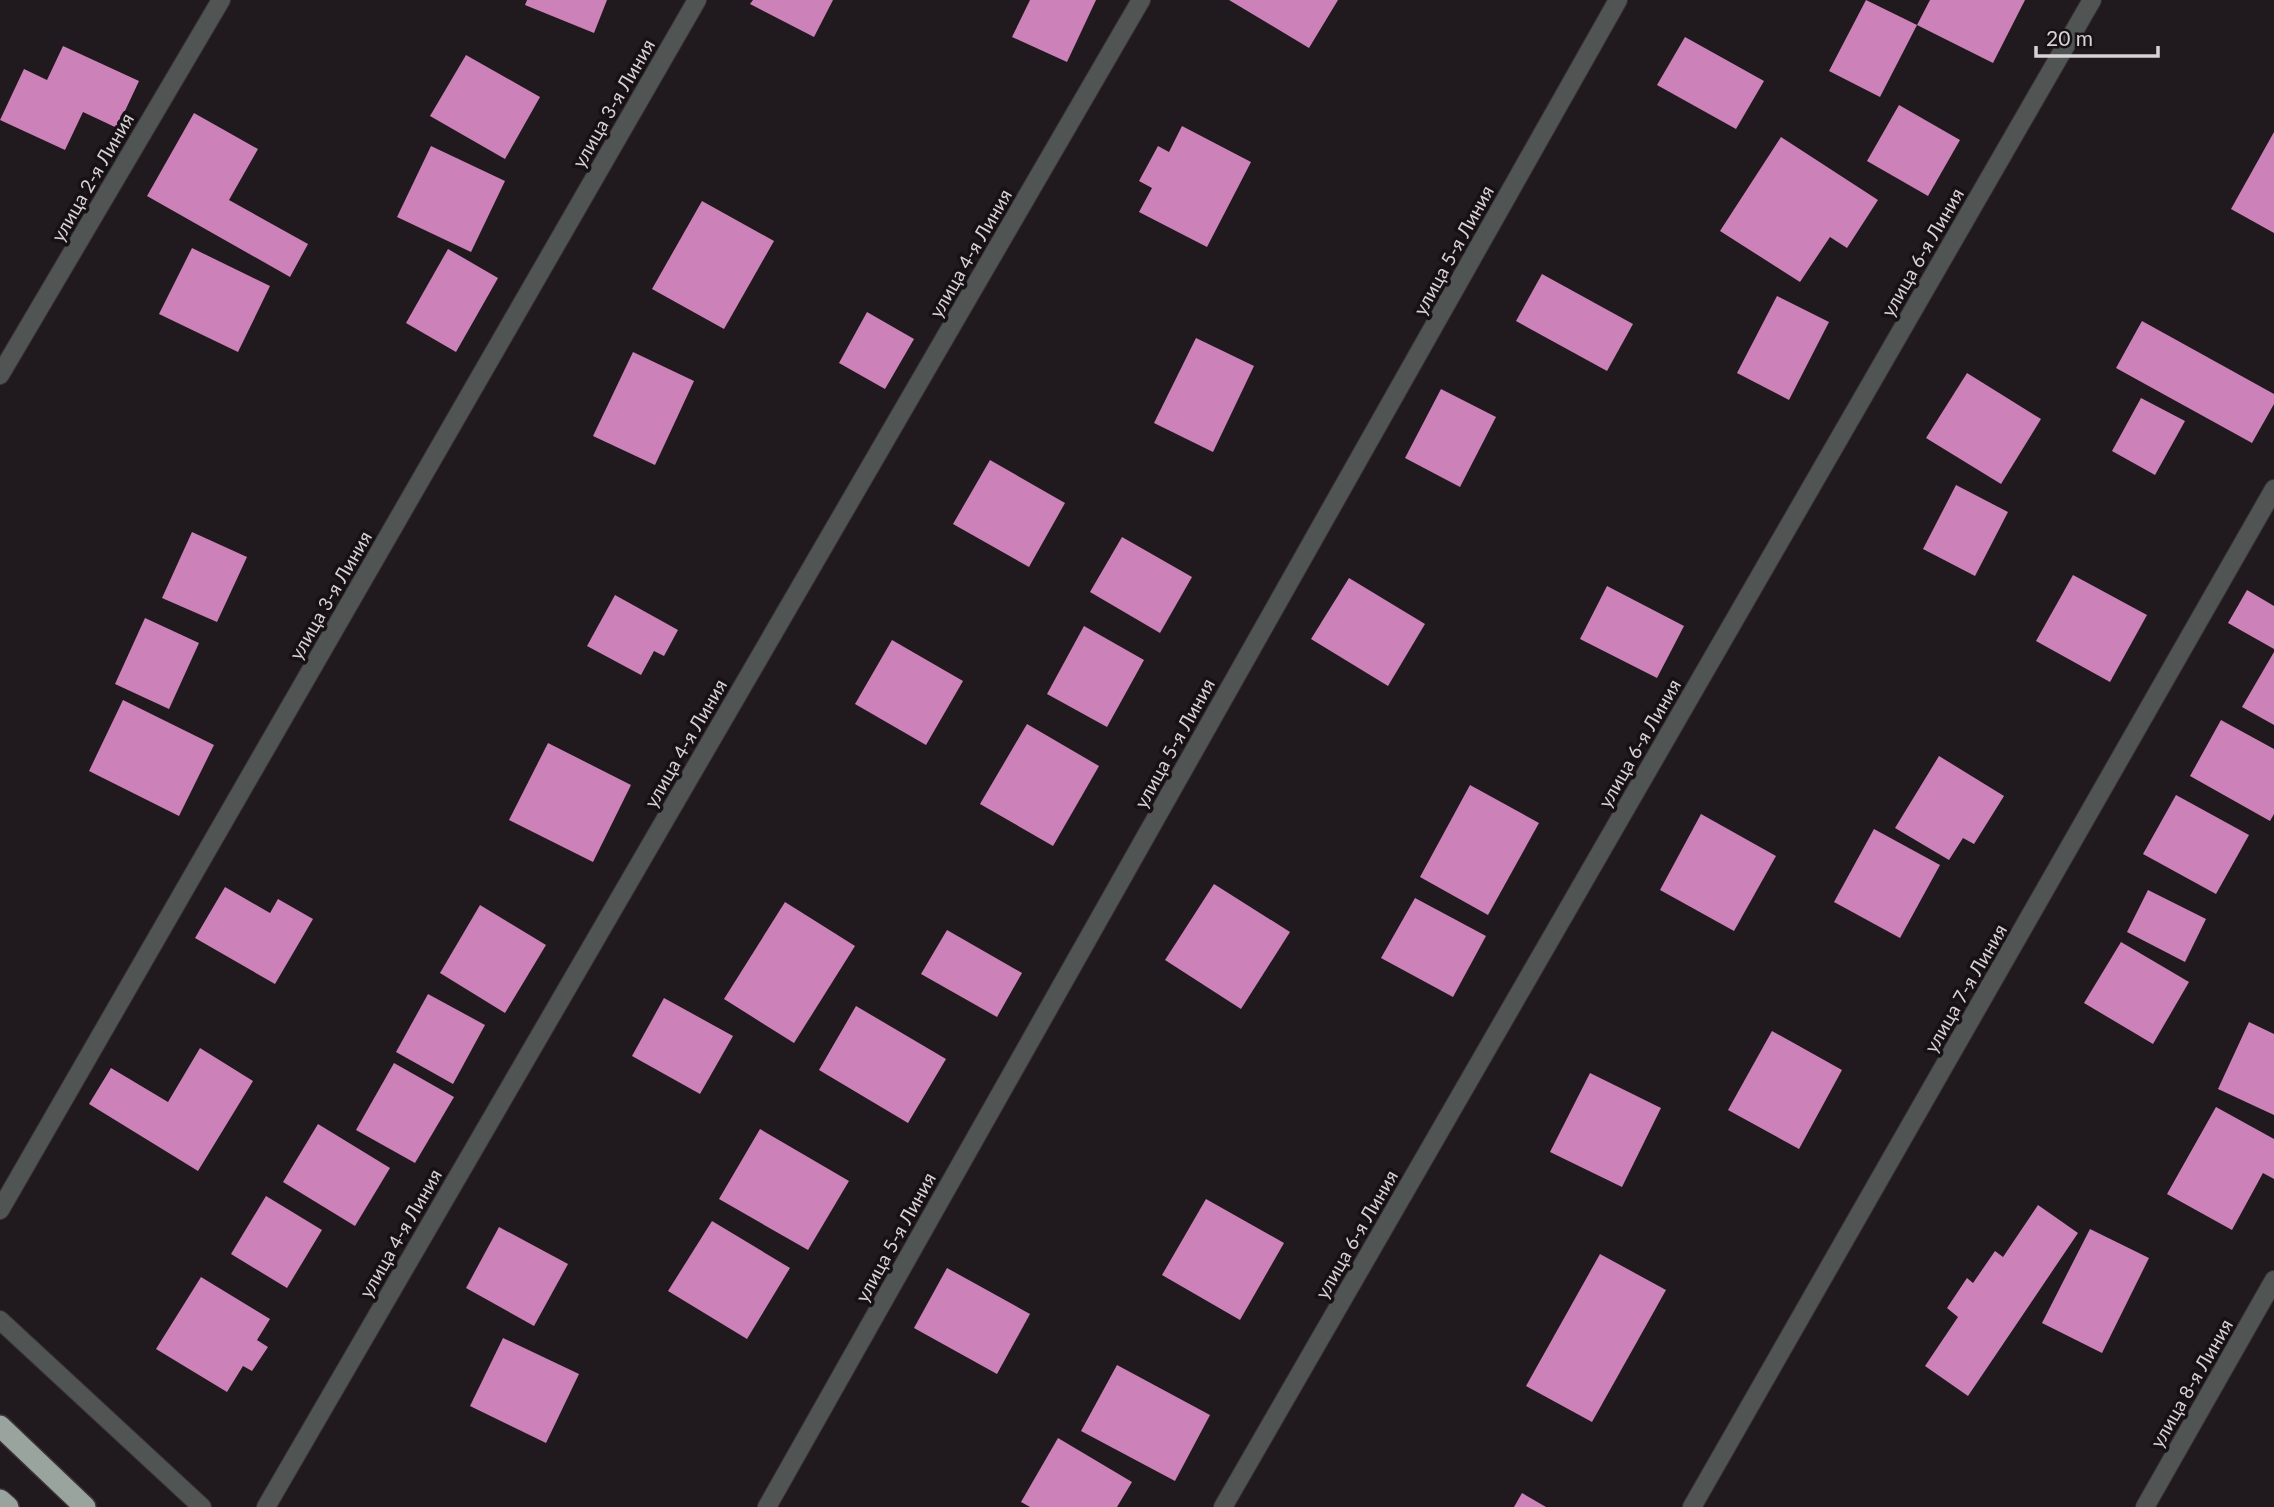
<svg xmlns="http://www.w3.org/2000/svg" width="2274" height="1507" font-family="Lato,sans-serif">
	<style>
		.building { fill: #cd81b9 }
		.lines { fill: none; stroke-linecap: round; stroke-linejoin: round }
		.minor-casing { stroke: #3a3338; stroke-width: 20 }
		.highway-casing { stroke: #3a3338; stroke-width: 24 }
		.minor { stroke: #505452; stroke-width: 18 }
		.highway { stroke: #9aa49e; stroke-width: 21 }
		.labels { text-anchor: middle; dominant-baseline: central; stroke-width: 7; stroke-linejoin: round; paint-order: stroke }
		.street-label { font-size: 19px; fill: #d7d2d6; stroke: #171015 }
	</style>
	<rect width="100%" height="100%" fill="#20191e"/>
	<g class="building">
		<polygon points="527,0 607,0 594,33 525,5"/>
		<polygon points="753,0 833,0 814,37 750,4"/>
		<polygon points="1030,0 1096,0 1067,62 1012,37"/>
		<polygon points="1229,0 1338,0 1309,48"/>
		<polygon points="1866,0 1917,25 1880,97 1829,71"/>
		<polygon points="1930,0 2025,0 1993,63 1917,25"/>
		<polygon points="1685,37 1764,81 1736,129 1657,85"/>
		<polygon points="63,46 139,81 117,128 83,112 65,150 0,120 24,69 47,80"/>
		<polygon points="466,55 540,97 505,159 430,116"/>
		<polygon points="1899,105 1960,140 1928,196 1867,161"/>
		<polygon points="194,113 258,149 229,200 308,244 290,277 147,196"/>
		<polygon points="1182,126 1251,162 1207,247 1139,212 1152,188 1139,181 1158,146 1169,152"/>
		<polygon points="2274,132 2274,233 2231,209"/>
		<polygon points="1781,137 1878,200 1847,248 1830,237 1800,282 1720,231"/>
		<polygon points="431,146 505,181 471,252 397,217"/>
		<polygon points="702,201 774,241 724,329 652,289"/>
		<polygon points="192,248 270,286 238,352 159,314"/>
		<polygon points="448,249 498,278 456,352 406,323"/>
		<polygon points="1542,274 1633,324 1607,371 1516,321"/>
		<polygon points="1777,296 1829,322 1789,400 1737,373"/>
		<polygon points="867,312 914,339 885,389 839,363"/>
		<polygon points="2142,321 2274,394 2274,404 2252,443 2116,368"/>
		<polygon points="1196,338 1254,366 1213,452 1154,423"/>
		<polygon points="633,352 694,381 655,465 593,436"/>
		<polygon points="1967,373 2041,419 2001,484 1926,438"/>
		<polygon points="1441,389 1496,417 1460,487 1405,458"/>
		<polygon points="2141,398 2185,421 2155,475 2112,451"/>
		<polygon points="990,460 1065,503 1029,567 953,524"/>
		<polygon points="1956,485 2008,512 1975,576 1923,549"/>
		<polygon points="192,532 247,557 217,622 162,598"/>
		<polygon points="1122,537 1192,577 1160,633 1090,592"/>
		<polygon points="2073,575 2147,615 2110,682 2036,641"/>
		<polygon points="1349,578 1425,624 1388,686 1311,639"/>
		<polygon points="1607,586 1684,626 1657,678 1580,639"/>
		<polygon points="2247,590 2274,606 2274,649 2228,623"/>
		<polygon points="615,595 678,630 664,656 654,651 641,675 587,646"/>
		<polygon points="145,618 199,643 169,709 115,684"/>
		<polygon points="1084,626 1144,660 1107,727 1047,694"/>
		<polygon points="892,640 963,681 926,745 855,704"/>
		<polygon points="2274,652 2274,725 2242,707"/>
		<polygon points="123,700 214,745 179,816 89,771"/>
		<polygon points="2221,720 2274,749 2274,814 2270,821 2190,776"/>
		<polygon points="1027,724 1099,766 1053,846 980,804"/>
		<polygon points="548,743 631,785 593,862 509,820"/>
		<polygon points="1939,756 2004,796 1974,844 1963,838 1949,860 1895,828"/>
		<polygon points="1470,785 1539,823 1488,915 1420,877"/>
		<polygon points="2176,795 2249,835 2216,894 2143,854"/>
		<polygon points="1701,814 1776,856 1734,931 1660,890"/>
		<polygon points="1874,829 1940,865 1900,938 1834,902"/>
		<polygon points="1214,884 1290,932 1241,1009 1165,960"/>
		<polygon points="225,887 270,913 278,899 313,919 275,984 195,938"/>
		<polygon points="2148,890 2206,919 2185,962 2127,932"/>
		<polygon points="1415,898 1486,936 1453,997 1381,958"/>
		<polygon points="785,902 855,946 794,1043 724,999"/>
		<polygon points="480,905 546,945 505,1013 440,973"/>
		<polygon points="947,930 1022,973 997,1017 921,974"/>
		<polygon points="2121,942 2189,982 2153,1044 2084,1003"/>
		<polygon points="428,994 485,1025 453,1084 396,1052"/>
		<polygon points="664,998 733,1036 700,1094 632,1056"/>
		<polygon points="856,1006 946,1059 908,1123 819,1070"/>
		<polygon points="2249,1022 2274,1034 2274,1115 2218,1089"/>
		<polygon points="1772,1031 1842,1070 1799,1149 1728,1110"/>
		<polygon points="200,1048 253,1081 198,1171 89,1104 111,1068 168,1102"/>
		<polygon points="394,1063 454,1097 415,1163 356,1130"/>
		<polygon points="1590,1073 1661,1108 1622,1187 1550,1152"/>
		<polygon points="2216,1107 2274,1139 2274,1179 2263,1173 2232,1230 2167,1194"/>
		<polygon points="318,1124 390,1168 355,1226 283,1182"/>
		<polygon points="760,1129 849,1181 808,1250 719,1199"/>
		<polygon points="266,1196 322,1230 287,1288 231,1254"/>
		<polygon points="1206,1199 1284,1243 1240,1320 1162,1275"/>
		<polygon points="2038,1205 2078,1233 1968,1396 1925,1366 1958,1317 1947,1308 1967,1278 1973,1283 1995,1251 2003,1257"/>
		<polygon points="712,1221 790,1268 747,1339 668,1291"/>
		<polygon points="499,1227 568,1264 534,1326 466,1288"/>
		<polygon points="2090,1229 2149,1258 2102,1353 2042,1323"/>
		<polygon points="1600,1254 1666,1290 1592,1422 1526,1386"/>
		<polygon points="947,1268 1030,1314 997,1374 914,1328"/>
		<polygon points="201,1277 270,1319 257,1340 268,1347 252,1371 243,1366 227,1392 156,1349"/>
		<polygon points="503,1338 579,1374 546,1443 470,1406"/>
		<polygon points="1117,1365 1210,1415 1175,1481 1081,1431"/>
		<polygon points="1058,1438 1132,1482 1117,1507 1030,1507 1021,1502"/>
		<polygon points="1522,1493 1546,1507 1514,1507"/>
	</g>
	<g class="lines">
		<g class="minor-casing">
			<g id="minor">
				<polyline points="0,375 221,0"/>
				<polyline points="0,1210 697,0"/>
				<polyline points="0,1320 202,1507"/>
				<polyline points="266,1507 1141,0"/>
				<polyline points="767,1507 1618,0"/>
				<polyline points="1223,1507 2092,0"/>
				<polyline points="1692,1507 2274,489"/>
				<polyline points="2145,1507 2274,1280"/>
			</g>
		</g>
		<g class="highway-casing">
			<g id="highway">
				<polyline points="0,1426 85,1507"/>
				<polyline points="0,1500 8,1507"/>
			</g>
		</g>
		<use href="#minor" class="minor"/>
		<use href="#highway" class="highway"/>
	</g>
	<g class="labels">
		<g class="street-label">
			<text transform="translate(613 103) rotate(-60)">улица 3-я Линия</text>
			<text transform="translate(92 177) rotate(-60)">улица 2-я Линия</text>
			<text transform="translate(1453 250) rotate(-61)">улица 5-я Линия</text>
			<text transform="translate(1922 252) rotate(-60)">улица 6-я Линия</text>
			<text transform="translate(970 253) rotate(-60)">улица 4-я Линия</text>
			<text transform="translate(330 595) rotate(-60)">улица 3-я Линия</text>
			<text transform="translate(685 743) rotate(-60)">улица 4-я Линия</text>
			<text transform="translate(1174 743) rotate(-61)">улица 5-я Линия</text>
			<text transform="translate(1639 743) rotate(-60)">улица 6-я Линия</text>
			<text transform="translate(1965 988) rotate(-60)">улица 7-я Линия</text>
			<text transform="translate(400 1233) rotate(-60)">улица 4-я Линия</text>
			<text transform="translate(1356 1234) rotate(-60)">улица 6-я Линия</text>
			<text transform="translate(895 1237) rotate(-61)">улица 5-я Линия</text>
			<text transform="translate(2191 1383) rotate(-60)">улица 8-я Линия</text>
		</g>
	</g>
	<path d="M2036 46v10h122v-10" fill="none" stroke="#d7d2d6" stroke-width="3.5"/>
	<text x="2046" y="46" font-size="21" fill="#d7d2d6" stroke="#171015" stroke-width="5" paint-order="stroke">20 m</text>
</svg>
